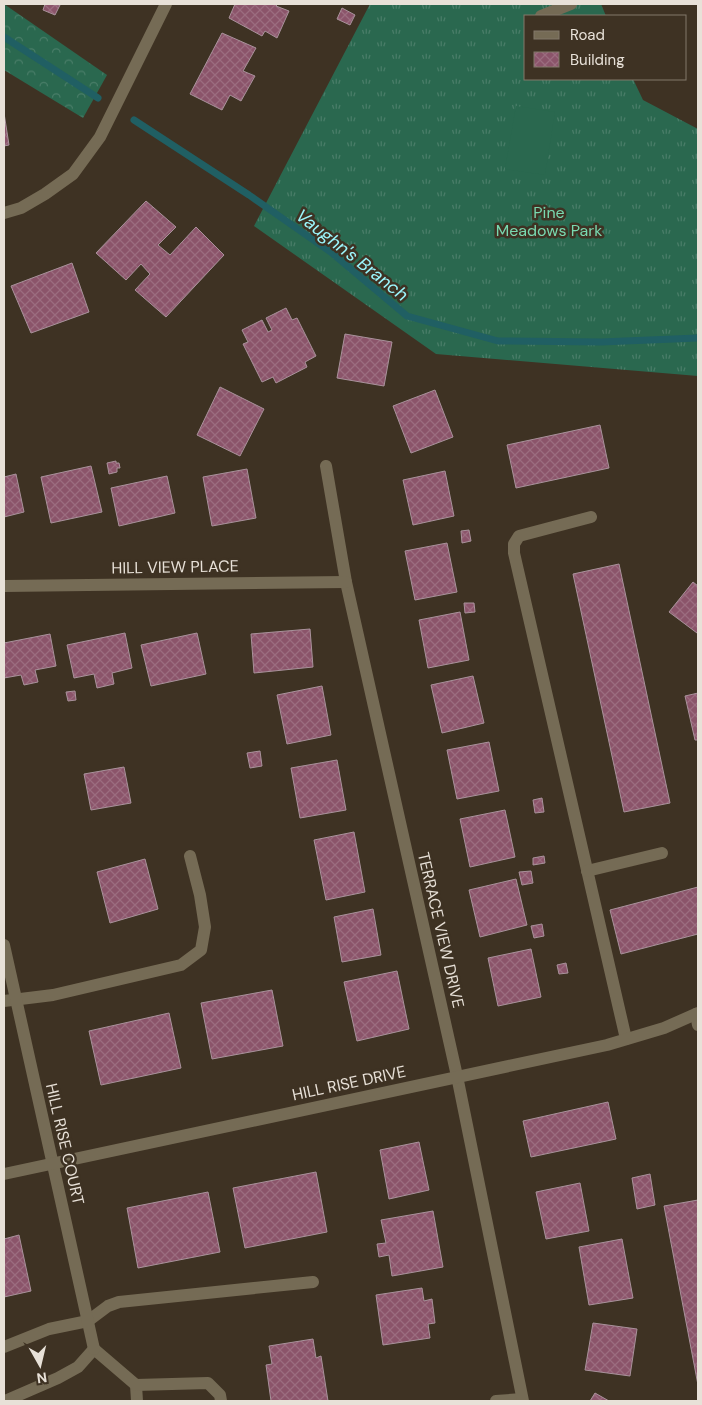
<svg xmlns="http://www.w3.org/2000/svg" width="702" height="1405" font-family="'DM Sans',sans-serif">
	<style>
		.grass { fill: url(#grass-tufts) }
		.forest { fill: url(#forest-crowns) }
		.pitch { fill: #2a684f }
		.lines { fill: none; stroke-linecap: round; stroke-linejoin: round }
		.stream { stroke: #205f63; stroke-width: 7 }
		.building { fill: url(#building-cross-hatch); stroke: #a9929b }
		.lane { stroke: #756b55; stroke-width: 12 }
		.street { stroke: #756b55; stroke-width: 12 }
		.labels { text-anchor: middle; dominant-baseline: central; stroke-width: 5; stroke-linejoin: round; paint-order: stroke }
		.park-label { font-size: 16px; fill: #79d9b0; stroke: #3e3223 }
		.street-label { font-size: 16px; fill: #e8e1d8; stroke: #3e3223 }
		.water-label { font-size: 18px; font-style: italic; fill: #9bf6fc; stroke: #3e3223 }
	</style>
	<defs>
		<pattern id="grass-tufts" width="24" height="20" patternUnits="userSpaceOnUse" patternTransform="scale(1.25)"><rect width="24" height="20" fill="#2a684f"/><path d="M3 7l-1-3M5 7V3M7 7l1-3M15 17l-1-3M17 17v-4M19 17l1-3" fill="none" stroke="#497d68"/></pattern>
		<pattern id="forest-crowns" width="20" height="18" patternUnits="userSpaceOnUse" patternTransform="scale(1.25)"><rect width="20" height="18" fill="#2a684f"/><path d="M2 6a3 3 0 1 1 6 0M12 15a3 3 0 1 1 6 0" fill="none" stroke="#497d68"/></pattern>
		<pattern id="building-cross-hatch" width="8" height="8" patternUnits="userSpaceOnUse" patternTransform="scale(1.25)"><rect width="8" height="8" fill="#8b546a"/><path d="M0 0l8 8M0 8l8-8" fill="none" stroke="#9b6c7f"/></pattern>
	</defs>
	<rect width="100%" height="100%" fill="#3e3223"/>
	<polygon class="grass" points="370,4 601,4 606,16 526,16 526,79 633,79 643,100 698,129 698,376 436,354 254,226"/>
	<polygon class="forest" points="4,4 107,75 83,118 4,70"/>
	<polygon class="pitch" points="516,106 555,112 545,175 505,169"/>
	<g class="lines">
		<g class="stream">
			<polyline points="4,37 98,98"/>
			<polyline points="134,120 249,195 332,253 407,316 498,341 601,342 698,338"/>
		</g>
	</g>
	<g class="building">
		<polygon points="45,4 60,5 55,15 43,10"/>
		<polygon points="235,4 278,4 276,6 289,11 277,38 265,31 262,36 229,18"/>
		<polygon points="342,8 355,15 350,25 337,19"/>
		<polygon points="222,33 256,48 243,71 255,76 241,101 230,95 222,110 190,94"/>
		<polygon points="4,113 9,145 4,146"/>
		<polygon points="146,201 176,227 158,245 170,255 196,227 224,255 166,317 135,290 150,274 141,264 126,280 96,253"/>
		<polygon points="72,263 89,312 31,333 11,286"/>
		<polygon points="286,308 292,320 297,318 316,356 305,362 307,367 276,383 273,377 262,382 243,344 248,342 242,330 262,320 268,332 272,330 266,318"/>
		<polygon points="345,334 392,342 384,386 337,378"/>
		<polygon points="220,387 264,409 240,456 197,435"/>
		<polygon points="435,390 453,437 411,453 393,406"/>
		<polygon points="600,425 609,468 516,488 507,445"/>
		<polygon points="116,461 116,463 119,463 120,468 117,468 117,472 109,474 107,463"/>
		<polygon points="91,466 102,512 51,523 41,477"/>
		<polygon points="247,469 256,518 212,526 203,477"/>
		<polygon points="445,471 454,516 413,525 403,480"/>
		<polygon points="16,474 24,512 4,517 4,477"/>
		<polygon points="167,476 175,513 119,526 111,488"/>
		<polygon points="469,530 471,541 462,543 461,531"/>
		<polygon points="447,543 457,592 415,600 405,551"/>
		<polygon points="619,564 670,803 624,812 573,574"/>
		<polygon points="693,582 698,586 698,631 697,633 669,612"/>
		<polygon points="464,603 474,603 475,612 465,613"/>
		<polygon points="460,612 469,660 428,668 419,620"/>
		<polygon points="310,629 313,667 254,673 251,634"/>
		<polygon points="125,633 132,668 112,673 114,684 97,688 94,674 74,678 67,645"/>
		<polygon points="197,633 206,674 151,686 141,645"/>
		<polygon points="50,634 56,666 35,670 38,682 24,685 21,675 4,678 4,643"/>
		<polygon points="473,676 484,723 442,733 431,685"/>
		<polygon points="322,686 331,735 287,744 277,695"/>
		<polygon points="75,691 76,700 68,701 66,692"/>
		<polygon points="698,693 698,740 695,740 685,696"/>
		<polygon points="489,742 499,791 457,799 447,750"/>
		<polygon points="260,751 262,766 250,768 247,753"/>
		<polygon points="337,760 346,810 300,818 291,768"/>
		<polygon points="124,767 131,803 91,810 84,774"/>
		<polygon points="542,798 544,812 535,813 533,800"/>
		<polygon points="505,810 515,857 470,867 460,819"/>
		<polygon points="354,832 365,892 326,900 314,840"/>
		<polygon points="544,856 545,863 533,865 533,858"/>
		<polygon points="145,859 158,909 110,923 97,872"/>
		<polygon points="531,871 533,883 522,885 519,872"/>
		<polygon points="516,879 527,925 480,937 469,890"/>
		<polygon points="698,887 698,934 621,954 610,910"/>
		<polygon points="373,909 381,955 342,962 334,917"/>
		<polygon points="542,924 544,936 534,938 531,926"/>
		<polygon points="531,949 541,997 498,1006 488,958"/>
		<polygon points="566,963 568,973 559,974 557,965"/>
		<polygon points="397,971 409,1029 357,1041 344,982"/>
		<polygon points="272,990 283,1046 212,1059 201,1003"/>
		<polygon points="169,1013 181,1068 101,1085 89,1031"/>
		<polygon points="608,1102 616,1139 531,1157 523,1121"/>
		<polygon points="419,1142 429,1190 389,1199 380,1150"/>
		<polygon points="316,1172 327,1232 245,1248 233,1188"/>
		<polygon points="650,1174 655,1205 637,1209 632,1178"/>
		<polygon points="580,1183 589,1231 546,1239 536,1192"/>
		<polygon points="208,1192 220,1252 138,1268 127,1208"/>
		<polygon points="698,1200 698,1385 664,1206"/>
		<polygon points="433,1211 443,1267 392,1276 389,1255 379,1257 377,1244 386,1243 381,1220"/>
		<polygon points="19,1235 31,1291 4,1297 4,1239"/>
		<polygon points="622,1239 633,1298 589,1305 579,1247"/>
		<polygon points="422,1288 424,1301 432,1299 435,1323 428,1324 430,1338 383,1345 376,1295"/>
		<polygon points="593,1323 637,1329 630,1376 585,1370"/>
		<polygon points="313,1339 316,1358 321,1356 328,1401 271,1401 266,1365 272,1364 269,1346"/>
		<polygon points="595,1393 609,1401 590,1401"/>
	</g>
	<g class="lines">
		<g class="lane">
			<polyline points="591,517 519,536 514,544 514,553 626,1039"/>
			<polyline points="587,871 662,853"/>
			<polyline points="4,1001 53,995 181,965 201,950 205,927 200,895 190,856"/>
			<polyline points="696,1014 698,1025"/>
			<polyline points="4,1347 49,1329 88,1321 108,1306 119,1302 313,1282"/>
			<polyline points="136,1385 137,1401"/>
			<polyline points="5,1401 58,1378 78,1367 94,1349 136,1385 208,1383 220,1395 221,1401"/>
			<polyline points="496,1401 522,1399"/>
		</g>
		<g class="street">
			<polyline points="541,16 571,4"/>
			<polyline points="4,213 21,208 45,194 73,174 100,137 166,4"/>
			<polyline points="326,466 346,582 457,1076 523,1401"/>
			<polyline points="4,586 346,582"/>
			<polyline points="4,945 94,1349"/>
			<polyline points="4,1174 607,1045 664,1028 698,1013"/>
		</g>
	</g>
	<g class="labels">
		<g class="park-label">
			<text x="549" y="212">Pine<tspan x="549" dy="18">Meadows Park</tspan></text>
		</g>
		<g class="street-label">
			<text transform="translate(175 567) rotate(-1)">HILL VIEW PLACE</text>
			<text transform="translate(441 930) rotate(77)">TERRACE VIEW DRIVE</text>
			<text transform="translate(349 1083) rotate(-12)">HILL RISE DRIVE</text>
			<text transform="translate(65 1144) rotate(77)">HILL RISE COURT</text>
		</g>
		<g class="water-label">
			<text transform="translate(352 255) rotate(38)">Vaughn's Branch</text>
		</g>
	</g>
	<rect width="702" height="1405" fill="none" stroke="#e8e1d8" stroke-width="10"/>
	<rect x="524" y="15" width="162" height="65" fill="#3e3223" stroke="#82786b"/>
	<rect x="534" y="31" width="25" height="8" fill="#756b55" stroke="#82786b"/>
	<text x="570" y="40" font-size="15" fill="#e8e1d8">Road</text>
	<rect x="534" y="52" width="25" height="15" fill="url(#building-cross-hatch)" stroke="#82786b"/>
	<text x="570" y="65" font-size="15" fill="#e8e1d8">Building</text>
	<g transform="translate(40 1365) rotate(172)" stroke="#3e3223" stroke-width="4" paint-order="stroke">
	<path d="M0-4L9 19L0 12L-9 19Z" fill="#e8e1d8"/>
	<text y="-8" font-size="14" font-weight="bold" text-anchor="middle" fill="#e8e1d8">N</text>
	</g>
</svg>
